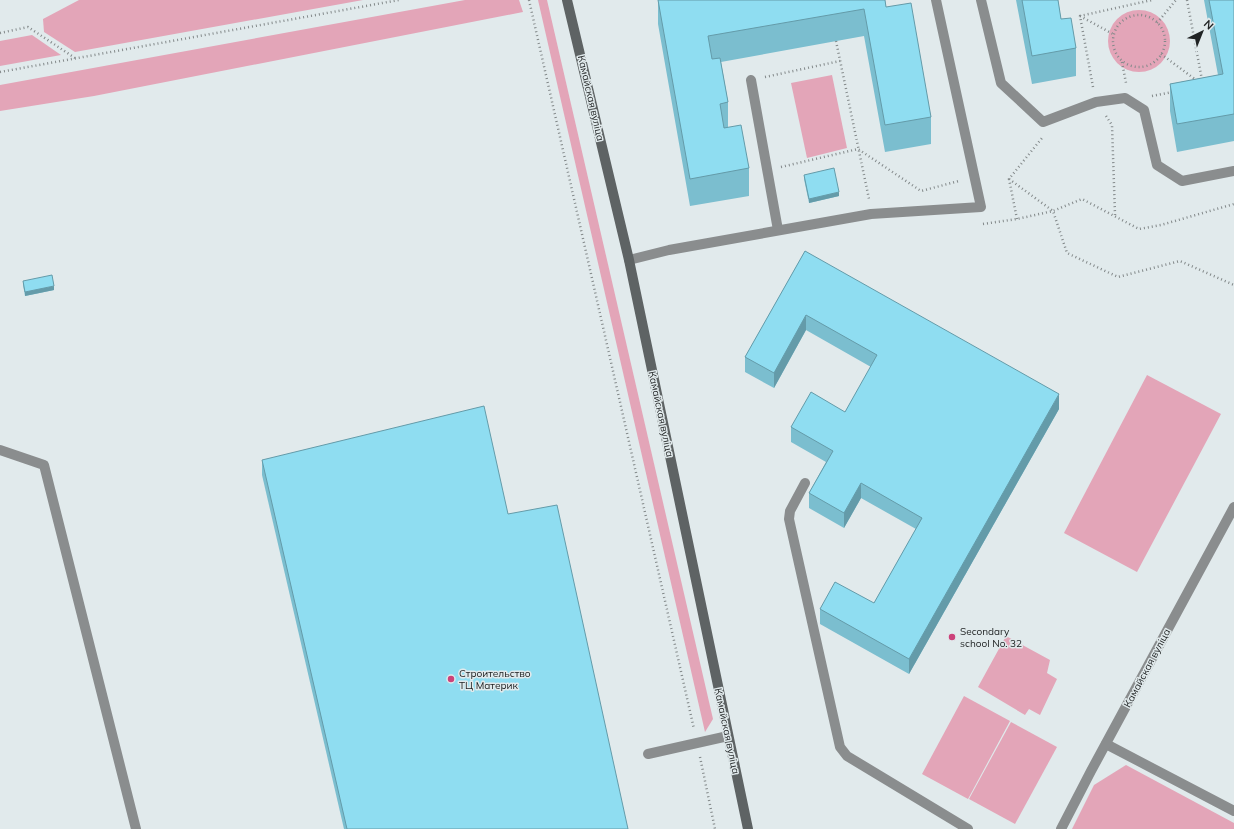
<svg xmlns="http://www.w3.org/2000/svg" width="1234" height="829" font-family="Mulish,sans-serif">
	<style>
		.green { fill: #e3a5b8 }
		.lines { fill: none; stroke-linecap: round; stroke-linejoin: round }
		.path { stroke: #83898a; stroke-width: 2.5; stroke-dasharray: 1 3; stroke-linecap: butt }
		.lane { stroke: #8a8d8e; stroke-width: 10 }
		.secondary { stroke: #5e6364; stroke-width: 10 }
		.wall { fill: #7bbecf }
		.shaded-wall { fill: #649ba9 }
		.building { fill: #8fddf1; stroke: #649ba9 }
		.poi-dot { fill: #cc427a; stroke: #e1eaec; stroke-width: 1.5 }
		.labels { text-anchor: middle; dominant-baseline: central; stroke-width: 3; stroke-linejoin: round; paint-order: stroke }
		.street-label { font-size: 10px; fill: #202324; stroke: #e1eaec }
		.poi-label { font-size: 10px; fill: #202324; stroke: #e1eaec; text-anchor: start }
	</style>
	<rect width="100%" height="100%" fill="#e1eaec"/>
	<g class="green">
		<polygon points="79,0 363,0 75,52 44,32 43,19"/>
		<polygon points="465,0 519,0 523,12 94,96 0,111 0,85"/>
		<polygon points="538,0 547,0 713,719 705,732"/>
		<circle cx="1139" cy="41" r="31"/>
		<polygon points="32,35 61,55 0,66 0,41"/>
		<polygon points="832,75 847,148 807,158 791,83"/>
		<polygon points="1147,375 1221,414 1137,572 1064,533"/>
		<polygon points="1006,636 1050,660 1047,673 1057,679 1040,715 1029,709 1025,715 978,687"/>
		<polygon points="964,696 1010,721 968,799 922,774"/>
		<polygon points="1011,722 1057,747 1015,824 969,799"/>
		<polygon points="1126,765 1234,823 1234,829 1072,829 1094,785"/>
	</g>
	<g class="lines">
		<g class="path">
			<polyline points="529,0 694,729"/>
			<polyline points="1187,0 1202,80"/>
			<circle cx="1139" cy="41" r="26"/>
			<polyline points="1080,16 1113,34"/>
			<polyline points="1157,23 1176,0"/>
			<polyline points="0,33 28,27 75,58"/>
			<polyline points="836,41 869,199"/>
			<polyline points="1161,54 1196,80"/>
			<polyline points="1122,62 1126,83"/>
			<polyline points="0,72 399,0"/>
			<polyline points="765,77 840,61"/>
			<polyline points="1093,87 1080,16 1152,0"/>
			<polyline points="1152,96 1173,92"/>
			<polyline points="1106,116 1112,125 1115,215"/>
			<polyline points="781,167 858,149 921,191 959,181"/>
			<polyline points="1009,179 1053,211 1067,253 1118,277 1180,261 1234,285"/>
			<polyline points="1017,219 1009,179 1042,138 1042,136"/>
			<polyline points="983,224 1017,219 1053,211 1082,199 1139,229 1161,225 1234,204"/>
			<polyline points="700,757 715,829"/>
		</g>
		<g class="lane">
			<polyline points="981,0 1001,83 1043,122 1096,102 1125,98 1144,110 1157,165 1182,181 1234,171"/>
			<polyline points="751,80 778,230"/>
			<polyline points="629,260 669,250 871,214 981,207 936,0"/>
			<polyline points="0,450 44,465 136,829"/>
			<polyline points="805,483 790,511 789,519 840,747 847,756 968,829"/>
			<polyline points="1106,744 1234,811"/>
			<polyline points="648,754 728,736"/>
			<polyline points="1061,829 1091,771 1234,507"/>
		</g>
		<polyline class="secondary" points="567,0 629,260 748,829"/>
	</g>
	<g class="wall">
		<polygon points="658,0 885,0 886,7 931,117 931,144 885,152 864,36 721,62 728,102 728,127 749,168 749,196 690,206 658,24"/>
		<polygon points="1016,0 1058,0 1061,19 1076,48 1076,76 1032,84"/>
		<polygon points="1204,0 1234,0 1234,141 1177,152 1170,111 1170,84 1218,75"/>
		<polygon points="804,175 839,196 809,203 804,179"/>
		<polygon points="805,251 1059,409 909,674 820,624 820,609 874,603 916,529 861,498 844,528 809,508 809,493 826,462 791,442 791,427 845,412 871,367 806,330 774,388 745,372 745,357"/>
		<polygon points="23,281 54,290 25,296 23,285"/>
		<polygon points="262,460 628,829 344,829 262,475"/>
	</g>
	<g class="shaded-wall">
		<polygon points="839,192 839,196 809,203 809,199"/>
		<polygon points="54,286 54,290 25,296 25,292"/>
		<polygon points="806,315 806,330 774,388 774,373"/>
		<polygon points="1059,394 1059,409 909,674 909,659"/>
		<polygon points="861,483 861,498 844,528 844,513"/>
	</g>
	<g class="building">
		<polygon points="658,0 885,0 886,7 911,3 931,117 885,125 864,9 708,36 712,59 720,58 728,102 720,104 724,128 741,125 749,168 690,179"/>
		<polygon points="1022,0 1058,0 1061,19 1071,18 1076,48 1032,56"/>
		<polygon points="1209,0 1234,0 1234,114 1177,124 1170,84 1223,74"/>
		<polygon points="834,168 839,192 809,199 804,175"/>
		<polygon points="805,251 1059,394 909,659 820,609 835,582 874,603 922,518 861,483 844,513 809,493 833,451 791,427 811,392 845,412 877,355 806,315 774,373 745,357"/>
		<polygon points="52,275 54,286 25,292 23,281"/>
		<polygon points="484,406 508,514 557,505 628,829 347,829 262,460"/>
	</g>
	<g class="poi-dot">
		<circle cx="952" cy="637" r="4"/>
		<circle cx="451" cy="679" r="4"/>
	</g>
	<g class="labels">
		<g class="street-label">
			<text transform="translate(591 98) rotate(77)">Камайская вуліца</text>
			<text transform="translate(661 414) rotate(78)">Камайская вуліца</text>
			<text transform="translate(1147 668) rotate(-62)">Камайская вуліца</text>
			<text transform="translate(727 731) rotate(78)">Камайская вуліца</text>
		</g>
		<g class="poi-label">
			<text x="960" y="631">Secondary<tspan x="960" dy="12">school No. 32</tspan></text>
			<text x="459" y="673">Строительство<tspan x="459" dy="12">ТЦ Материк</tspan></text>
		</g>
	</g>
	<g transform="translate(1202 32) rotate(43)" stroke="#e1eaec" stroke-width="3" paint-order="stroke">
	<path d="M0-3L7 15L0 10L-7 15Z" fill="#202324"/>
	<text y="-6" font-size="11" font-weight="bold" text-anchor="middle" fill="#202324">N</text>
	</g>
</svg>
